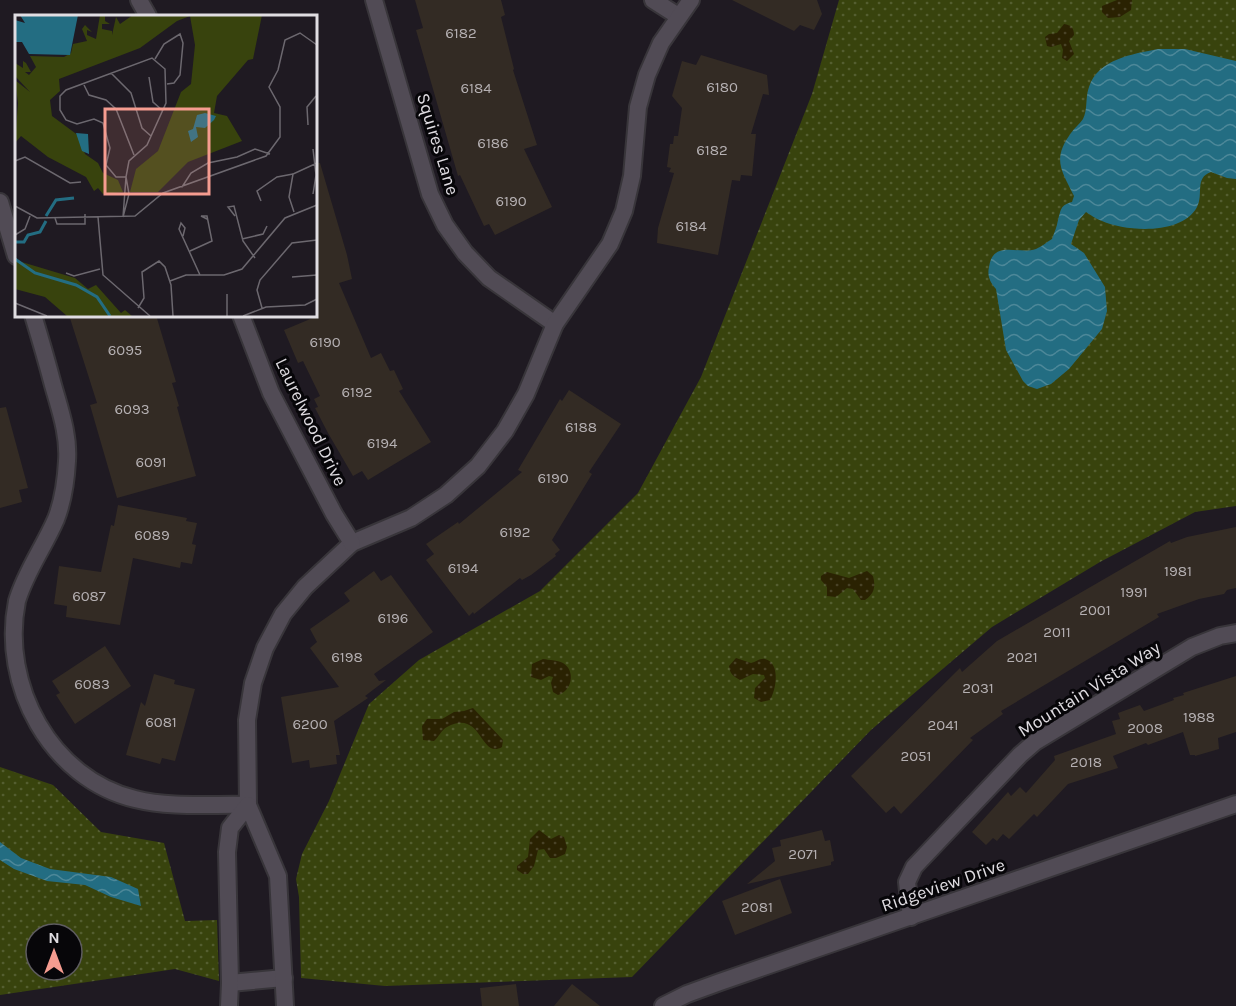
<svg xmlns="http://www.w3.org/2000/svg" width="1236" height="1006" font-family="Karla,sans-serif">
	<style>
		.grass { fill: url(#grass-dots); fill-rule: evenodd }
		.sand { fill: url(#sand-dots) }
		.water { fill: url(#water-waves) }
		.building { fill: #332b24 }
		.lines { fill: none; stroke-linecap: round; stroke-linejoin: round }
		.minor-casing { stroke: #38353a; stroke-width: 20 }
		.tertiary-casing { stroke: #38353a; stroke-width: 20 }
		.minor { stroke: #514b55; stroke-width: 16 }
		.tertiary { stroke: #514b55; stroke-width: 16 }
		.labels { text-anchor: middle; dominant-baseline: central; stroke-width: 6; stroke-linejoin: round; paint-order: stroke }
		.number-label { font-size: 15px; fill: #b5b0b2 }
		.street-label { font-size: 18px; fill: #e0dde2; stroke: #070609 }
		.inset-river { fill: none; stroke: #236d82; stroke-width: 3 }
		.inset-road { fill: none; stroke: #6c686f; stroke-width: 1.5 }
		.view { fill: #f59c90; fill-opacity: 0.15; stroke: #f59c90; stroke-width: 3 }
		.inset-edge { fill: none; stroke: #e0dde2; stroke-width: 3 }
	</style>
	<defs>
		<pattern id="grass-dots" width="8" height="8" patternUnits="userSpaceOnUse" patternTransform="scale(1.5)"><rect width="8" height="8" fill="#38430d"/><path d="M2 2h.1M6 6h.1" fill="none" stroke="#545e30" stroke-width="1.8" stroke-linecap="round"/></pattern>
		<pattern id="sand-dots" width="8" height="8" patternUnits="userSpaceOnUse" patternTransform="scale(1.5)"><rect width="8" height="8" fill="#2a2202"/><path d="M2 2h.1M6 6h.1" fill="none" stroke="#494227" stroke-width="1.8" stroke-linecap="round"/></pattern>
		<pattern id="water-waves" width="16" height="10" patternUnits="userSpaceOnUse" patternTransform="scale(1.5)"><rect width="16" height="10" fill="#236d82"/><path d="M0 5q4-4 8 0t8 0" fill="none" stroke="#4d8899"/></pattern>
	</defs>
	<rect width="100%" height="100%" fill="#1f1a22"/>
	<g class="grass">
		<polygon points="839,0 1236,0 1236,506 1195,512 1100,562 992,627 871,730 632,977 385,986 301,978 299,897 296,879 302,854 329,801 369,704 419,660 540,591 638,493 701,377 812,94"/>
		<path d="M 0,767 L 53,785 L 101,832 L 164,843 L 185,921 L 217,920 L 219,981 L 175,969 L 0,995 ZM 36,934 L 72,934 L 72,970 L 36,970 Z"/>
	</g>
	<g class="sand">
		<polygon points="1117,0 1132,0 1131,10 1120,17 1108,18 1102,12 1102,6"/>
		<path d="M 1064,24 C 1071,25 1074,28 1074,35 L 1069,41 L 1074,54 L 1067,61 L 1062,58 L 1063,50 L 1061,44 L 1051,47 L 1047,46 L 1045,37 L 1049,34 L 1057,33 Z"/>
		<path d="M 867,571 L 873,576 C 876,587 874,594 865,600 L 861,600 L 853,589 L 847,588 L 836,597 L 827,596 L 827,587 L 821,580 L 821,576 L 827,572 L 849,578 Z"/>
		<path d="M 736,658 L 751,663 C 756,662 760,658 765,659 C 781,663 776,690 770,700 L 761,702 L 754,698 L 755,688 L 765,678 L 764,675 L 753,674 L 740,680 C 733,676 730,674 729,666 Z"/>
		<path d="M 543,659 C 549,660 557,660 563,663 C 576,671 572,691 558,695 L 553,692 L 551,683 L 553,677 L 549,676 L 541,680 L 531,677 L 532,664 Z"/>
		<path d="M 473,708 L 503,740 L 502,747 C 480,760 482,708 447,727 C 441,730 439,737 434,741 L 423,740 L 422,726 L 427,719 L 442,719 L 454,712 L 464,711 Z"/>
		<polygon points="539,830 551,839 559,835 564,837 567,847 565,854 556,858 550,858 544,849 538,850 534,866 528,874 523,874 517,870 517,866 528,857 530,839"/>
	</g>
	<g class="water">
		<path d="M 1158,49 L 1185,49 L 1236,61 L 1236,179 L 1227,178 L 1211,172 C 1194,178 1204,194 1197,207 C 1182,235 1127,232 1102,221 C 1096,219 1091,215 1086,212 L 1079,220 L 1071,244 L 1084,253 L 1105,287 L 1107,311 L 1102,329 L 1069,369 L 1051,384 L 1037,389 L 1028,386 L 1023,381 L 1006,350 L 996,289 C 990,282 987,276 989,267 C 993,239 1018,255 1036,249 C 1041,247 1047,242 1052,239 C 1054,233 1057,227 1058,220 C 1061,210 1060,205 1072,202 L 1074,196 C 1061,170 1052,159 1071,133 C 1074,128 1080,124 1083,119 C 1088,109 1085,98 1089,87 C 1098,59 1133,54 1158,49 Z"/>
		<polygon points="0,842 21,858 50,869 111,877 138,889 141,906 111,897 85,885 47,881 14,869 0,860"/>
	</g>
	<g class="building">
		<polygon points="415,0 501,0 505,15 501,17 514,69 513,70 537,145 524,149 552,207 495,235 489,224 484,226 460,175 458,176 416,30 423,28"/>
		<polygon points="732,0 817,0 822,14 814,30 800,25 794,31"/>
		<polygon points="701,55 767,75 769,95 763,94 751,134 756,134 752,176 741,175 740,181 732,180 718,255 657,243 658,228 674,173 669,172 671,168 667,167 670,144 673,144 674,136 678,136 682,108 672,96 682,61 696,65"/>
		<polygon points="315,163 320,163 347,255 352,279 339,283 371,358 381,353 390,371 394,370 403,389 399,391 431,442 368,480 362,471 353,476 328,433 315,408 318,407 314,399 320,396 303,361 298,363 284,330 315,317"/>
		<polygon points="69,315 156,315 176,382 172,383 179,406 177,407 196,476 117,498 90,405 97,403"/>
		<polygon points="569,390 621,424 589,472 592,474 552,540 560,550 555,554 556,556 531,575 522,580 520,578 474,614 473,612 469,616 426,560 434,554 426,544 458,522 459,524 522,472 518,470 560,399 562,401"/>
		<polygon points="6,407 28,488 19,490 22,502 0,508 0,408"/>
		<polygon points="118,505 187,518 186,521 197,523 192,544 196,545 192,564 181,562 180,568 133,558 120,625 66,617 67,606 54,604 59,566 101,572 111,525 114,526"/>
		<polygon points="1236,527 1236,588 1227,590 1224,594 1199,599 1157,614 1159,617 1001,711 1003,714 970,738 973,740 901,814 894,806 886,813 851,776 960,668 962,672 997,641 1170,541 1171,543 1187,537"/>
		<polygon points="374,571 381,581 391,575 433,632 374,674 379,681 386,680 365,696 368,698 334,721 340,755 336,755 337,764 310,768 309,760 292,763 281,697 339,687 310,648 317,642 310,629 350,601 344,593"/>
		<polygon points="105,646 131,686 75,724 56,695 60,693 52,681"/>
		<polygon points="154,674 175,680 174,684 195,689 175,761 162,758 160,764 126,755 141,702 145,706"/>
		<polygon points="1236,676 1236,732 1218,738 1219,749 1195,756 1195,755 1190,755 1183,732 1148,745 1146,743 1113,756 1118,768 1068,784 1037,817 1034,814 1009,839 1003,834 997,841 993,838 986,845 972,832 1008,792 1011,796 1020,787 1026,793 1055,760 1054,756 1116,734 1112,721 1120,719 1118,713 1140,705 1144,711 1174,700 1173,698 1184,695 1183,693"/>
		<polygon points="822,830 825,841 830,840 834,861 831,862 831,865 747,884 775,861 772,848 781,846 780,840"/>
		<polygon points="780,879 792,913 735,935 722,901"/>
		<polygon points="516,984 519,1006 482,1006 480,988"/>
		<polygon points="572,984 600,1006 554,1006"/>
	</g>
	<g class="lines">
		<g class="minor-casing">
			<g id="minor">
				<polyline points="139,0 148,16"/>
				<polyline points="374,0 430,194 445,225 465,253 489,278 555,324"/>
				<polyline points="653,0 678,16"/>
				<polyline points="0,202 16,256"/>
				<path d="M 33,315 C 40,338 47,362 53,385 C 60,410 69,435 67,461 C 66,480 63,501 56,519 C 44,547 26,571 17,601 C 0,685 51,779 135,799 C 171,808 211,804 248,805 L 247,720 L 253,683 L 265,648 L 283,614 L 305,587 L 352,543 L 411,518 L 446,495 L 478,466 L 505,431 L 526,394 L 555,324 L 610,244 L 624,211 L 632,176 L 638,107 L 647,75 L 661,43 L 691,0"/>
				<polyline points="241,315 271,393 334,514 352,543"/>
				<polyline points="911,917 907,882 914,867 1020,755 1035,742 1192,647 1220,636 1236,633"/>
				<polyline points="230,983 284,978"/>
				<polyline points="229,1006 230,983 227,852 230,828 248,805 278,876 285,1006"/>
			</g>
		</g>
		<g class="tertiary-casing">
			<polyline id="tertiary" points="663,1006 687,994 720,982 1236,804"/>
		</g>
		<use href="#minor" class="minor"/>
		<use href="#tertiary" class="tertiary"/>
	</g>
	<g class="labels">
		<g class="number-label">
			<text x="461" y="33">6182</text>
			<text x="722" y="87">6180</text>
			<text x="476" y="88">6184</text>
			<text x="493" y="143">6186</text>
			<text x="712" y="150">6182</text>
			<text x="511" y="201">6190</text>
			<text x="691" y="226">6184</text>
			<text x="325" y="342">6190</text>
			<text x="125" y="350">6095</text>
			<text x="357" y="392">6192</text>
			<text x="132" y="409">6093</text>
			<text x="581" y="427">6188</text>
			<text x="382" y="443">6194</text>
			<text x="151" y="462">6091</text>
			<text x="553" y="478">6190</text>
			<text x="515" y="532">6192</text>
			<text x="152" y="535">6089</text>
			<text x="463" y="568">6194</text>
			<text x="1178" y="571">1981</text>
			<text x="1134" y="592">1991</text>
			<text x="89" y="596">6087</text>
			<text x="1095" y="610">2001</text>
			<text x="393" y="618">6196</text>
			<text x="1057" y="632">2011</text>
			<text x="347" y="657">6198</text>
			<text x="1022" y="657">2021</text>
			<text x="92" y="684">6083</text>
			<text x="978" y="688">2031</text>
			<text x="1199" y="717">1988</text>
			<text x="161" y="722">6081</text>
			<text x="310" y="724">6200</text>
			<text x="943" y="725">2041</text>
			<text x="1145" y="728">2008</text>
			<text x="916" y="756">2051</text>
			<text x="1086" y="762">2018</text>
			<text x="803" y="854">2071</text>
			<text x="757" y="907">2081</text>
		</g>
		<g class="street-label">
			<text transform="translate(438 144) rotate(73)">Squires Lane</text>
			<text transform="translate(311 422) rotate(64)">Laurelwood Drive</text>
			<text transform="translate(1089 689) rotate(-32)">Mountain Vista Way</text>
			<text transform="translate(943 885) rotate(-19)">Ridgeview Drive</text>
		</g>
	</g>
	<g transform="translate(15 15)">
		<rect width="302" height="302" fill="#1f1a22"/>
		<path d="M 85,0 L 90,0 L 90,6 L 95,9 L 87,9 L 87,14 L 97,16 L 97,20 L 101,2 L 105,9 L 118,0 L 247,0 L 238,44 L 233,45 L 202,81 L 199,98 L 212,101 L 227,126 L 173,147 L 143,177 L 115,177 L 121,154 L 143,136 L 166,77 L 176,69 L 180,30 L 175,1 L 162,6 L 125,33 L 44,64 L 45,76 L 35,85 L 37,101 L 64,121 L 70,139 L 83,148 L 88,158 L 103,165 L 108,177 L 88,179 L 83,173 L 79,176 L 71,162 L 33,142 L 6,121 L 0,128 L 3,88 L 0,65 L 15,77 L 0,61 L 0,48 L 8,53 L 8,46 L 11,48 L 16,57 L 10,57 L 14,60 L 21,52 L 15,41 L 49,42 L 56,38 L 58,29 L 72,26 L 67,14 L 70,10 L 77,17 L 72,15 L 72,20 L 81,24 ZM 0,245 L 60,263 L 73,274 L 81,270 L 106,298 L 110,295 L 117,301 L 52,301 L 30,282 L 0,274 Z" fill="#38430d"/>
		<path d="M 5,0 L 63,0 L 55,40 L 14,39 L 7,27 L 0,27 L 0,5 L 10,8 ZM 190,98 L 201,101 L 199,105 L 190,113 L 181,112 L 183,122 L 176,127 L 173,116 L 178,114 L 182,100 ZM 61,118 L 73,119 L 74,139 L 67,136 Z" fill="#236d82"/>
		<path class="inset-river" d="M 31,201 L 41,185 L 59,183M 0,227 L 9,227 L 13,220 L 25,217 L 31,206M 0,244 L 20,258 L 61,270 L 82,282 L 95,301"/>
		<path class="inset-road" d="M 137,43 L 150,54 L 151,88 L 132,130 L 114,146 L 111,162 L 101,162 L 91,150 L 95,133 L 88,108 L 79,104 L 62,109 L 51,105 L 45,95 L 45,81 L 51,75 ZM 140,44 L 149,29 L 165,19 L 168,28 L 165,60 L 159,68 L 152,69M 96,58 L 116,78 L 127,113 L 136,121M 134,62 L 138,87 L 147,95M 69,70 L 74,80 L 91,85 L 101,94 L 119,140M 293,110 L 292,92 L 301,81M 298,134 L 301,160 L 298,179M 0,146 L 10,142 L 55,168 L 66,167M 167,172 L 176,158 L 193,148 L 222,142 L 240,134 L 255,139M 246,186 L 242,176 L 262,162 L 278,159M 0,191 L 22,203 L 120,201 L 148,178 L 251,141 L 265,122 L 265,92 L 254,72 L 263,55 L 270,25 L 285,18 L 302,30M 279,197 L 274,182 L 278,159 L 302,148M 220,201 L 213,192 L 219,191 L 228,226 L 240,243M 83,202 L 88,260 L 135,301M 108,202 L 111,162M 108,202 L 114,179 L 111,162M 40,203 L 42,209 L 70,209 L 70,199M 0,220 L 10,214 L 15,201M 168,221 L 170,213 L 166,208 L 164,214 L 185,260M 227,224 L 248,219 L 252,211M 175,236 L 197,226 L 192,201 L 186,201 L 192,204M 51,258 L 59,261 L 85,254M 277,262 L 302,260M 155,266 L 171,260 L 209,260 L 227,254 L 270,203 L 302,190M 212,279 L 212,301M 0,288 L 32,301M 123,293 L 129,283 L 127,257 L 144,246 L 150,252 L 156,270 L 158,301M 247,293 L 242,275 L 245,265 L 277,228 L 302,225M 228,301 L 251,292 L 290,290 L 302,284"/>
		<path class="view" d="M 90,94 L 194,94 L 194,179 L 90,179 Z"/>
		<rect width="302" height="302" class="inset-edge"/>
	</g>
	<g transform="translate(54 952)"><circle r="28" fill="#070609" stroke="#5e5c60" stroke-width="1.5"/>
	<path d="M0-4.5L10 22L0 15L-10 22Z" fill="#f59c90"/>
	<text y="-9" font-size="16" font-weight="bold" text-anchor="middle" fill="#e0dde2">N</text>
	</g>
</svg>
